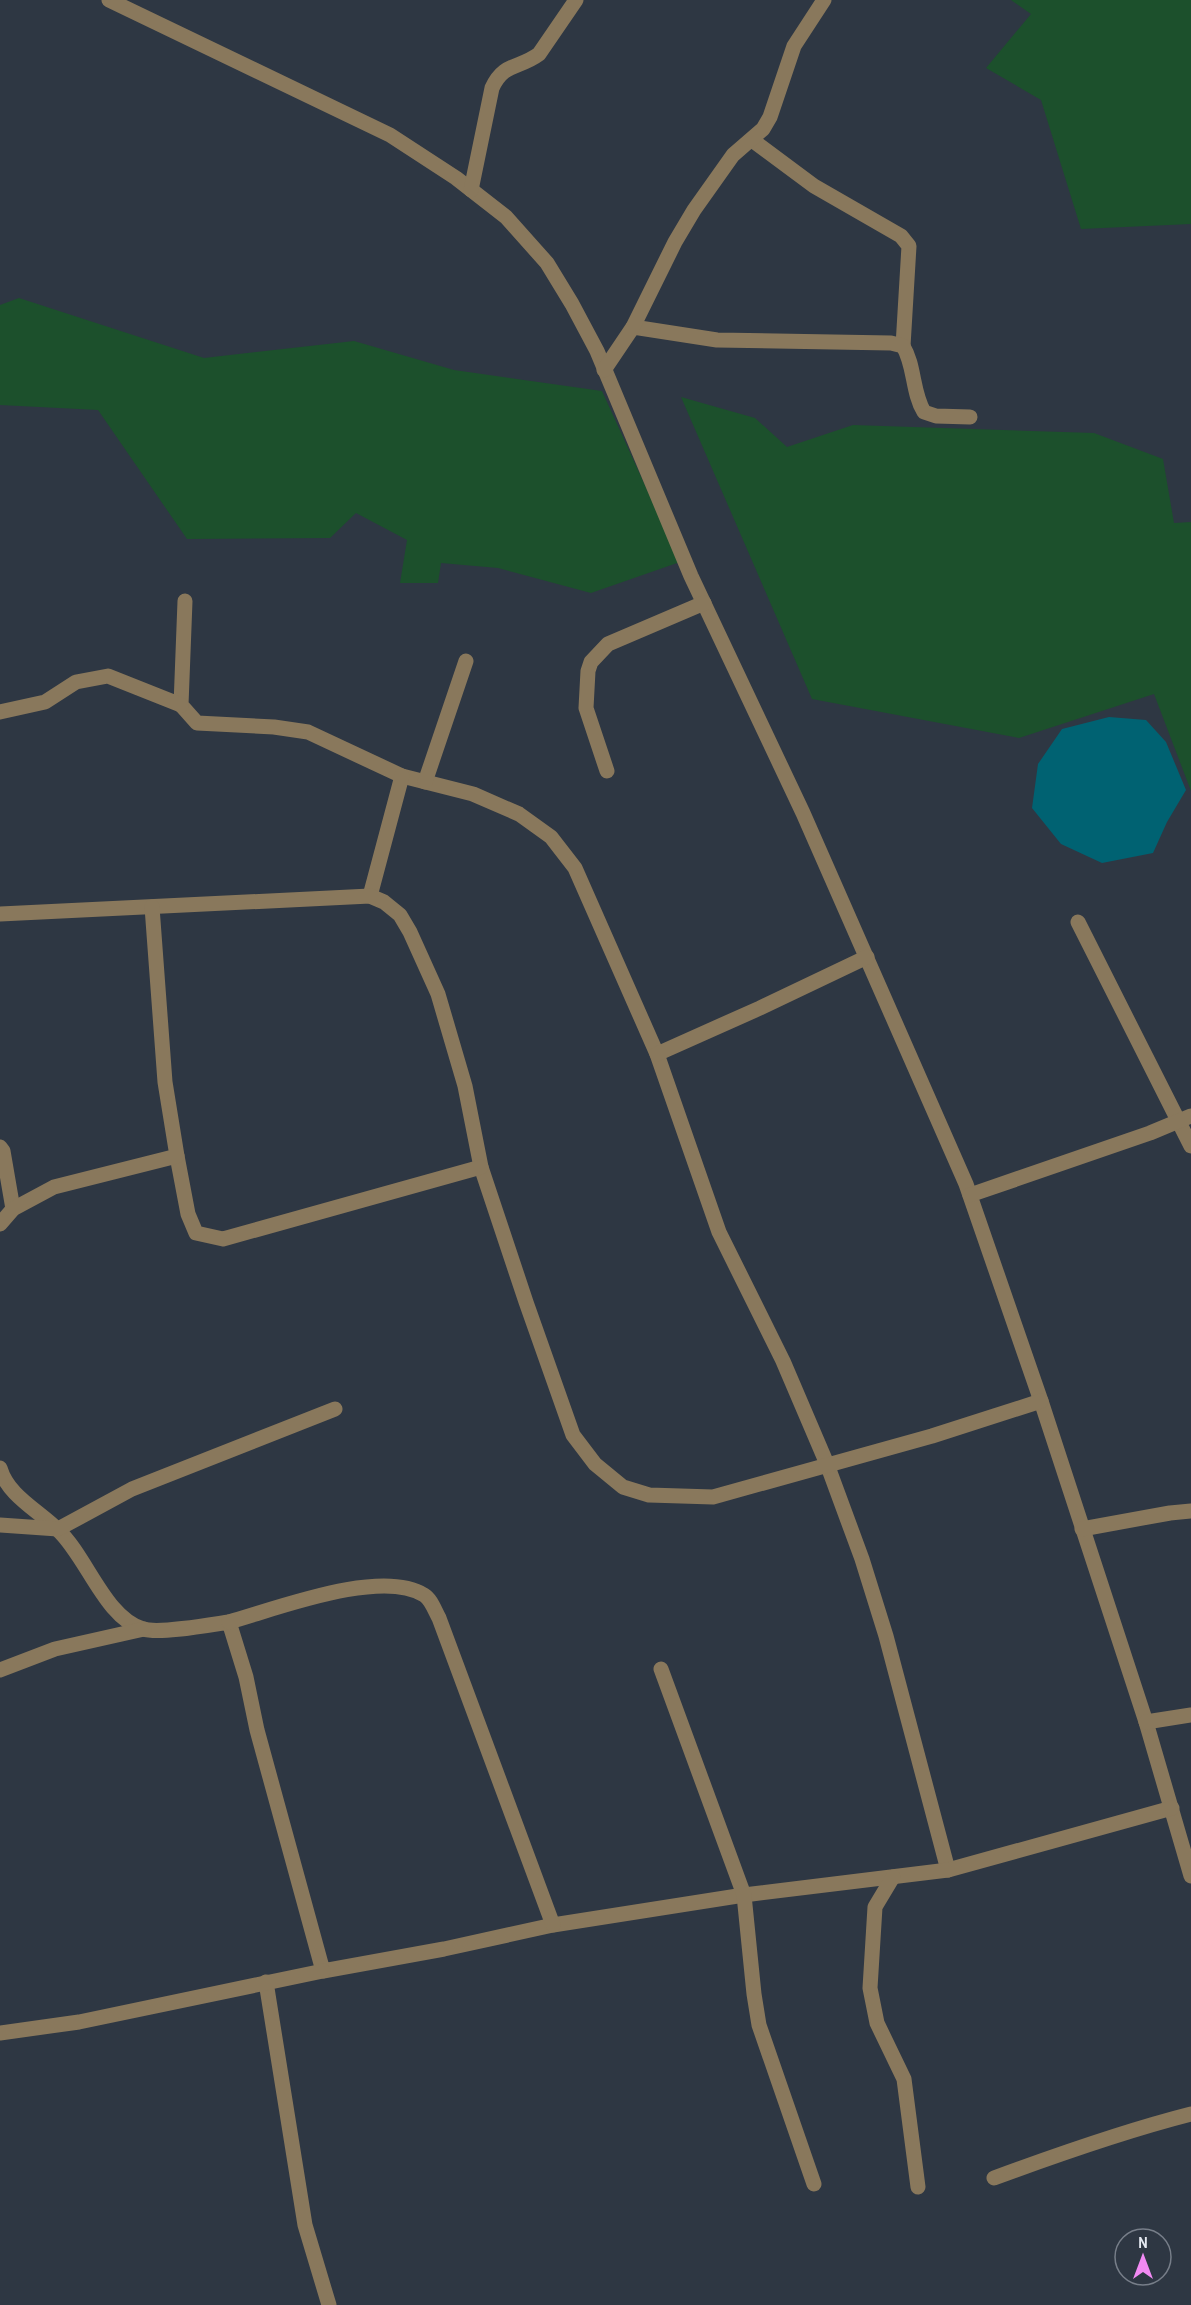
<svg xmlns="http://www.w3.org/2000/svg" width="1191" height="2305" font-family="'Archivo Narrow',sans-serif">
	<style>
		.green { fill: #1c502c }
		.water { fill: #006272 }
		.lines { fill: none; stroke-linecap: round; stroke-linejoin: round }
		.minor { stroke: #89785c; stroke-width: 15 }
	</style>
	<rect width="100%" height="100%" fill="#2e3743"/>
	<g class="green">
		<polygon points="1011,0 1191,0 1191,224 1081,229 1041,100 986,68 1031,14"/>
		<polygon points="19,298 204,358 354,341 454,370 602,391 680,562 591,593 498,568 441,563 438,583 400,583 407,540 356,513 330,538 187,539 98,410 0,405 0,305"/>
		<polygon points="681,397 755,418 787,447 853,425 1094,433 1163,459 1174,523 1191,522 1191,791 1154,694 1019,738 812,699"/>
	</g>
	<polygon class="water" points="1109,717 1146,720 1166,742 1186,790 1167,822 1153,853 1102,863 1061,844 1032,808 1038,764 1062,729"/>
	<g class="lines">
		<g class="minor">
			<polyline points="109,0 390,135 456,178 506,217 547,263 572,304 597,351 691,576 803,813 966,1184 1041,1401 1146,1722 1191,1876"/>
			<polyline points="752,140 814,186 901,236 909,246 903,346"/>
			<path d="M 471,190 L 492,88 C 504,62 519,69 539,54 L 576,0"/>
			<path d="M 633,327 L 717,340 L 891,343 L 903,346 C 915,366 912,392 924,412 L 936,416 L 970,417"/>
			<polyline points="604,370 633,327 675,242 694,210 733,155 763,129 770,117 794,46 824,0"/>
			<polyline points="185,601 181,705 197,723 274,727 308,732 402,776 473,794 519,814 551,837 575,868 657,1054 719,1232 783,1361 827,1464 862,1559 886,1636 948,1870"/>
			<polyline points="0,712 45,702 76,682 108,676 181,705"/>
			<polyline points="607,771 586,708 588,671 591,662 608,644 704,603"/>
			<polyline points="425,782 466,661"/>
			<polyline points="370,896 402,776"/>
			<polyline points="0,914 370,896 384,902 400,915 410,932 438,994 465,1086 481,1167 526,1302 573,1435 595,1464 623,1487 649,1495 713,1497 932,1436 1041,1401"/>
			<polyline points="1078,922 1191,1146"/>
			<polyline points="657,1054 760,1008 867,957"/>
			<polyline points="0,1147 3,1151 13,1209"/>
			<polyline points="177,1156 188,1214 196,1233 223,1239 481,1167"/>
			<polyline points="970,1195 1150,1133 1191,1116"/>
			<polyline points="0,1224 13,1209 54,1187 177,1156 165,1082 152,907"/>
			<path d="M 0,1468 C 8,1496 38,1510 58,1530 C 87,1557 105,1618 143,1629 C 160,1634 209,1625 229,1622 L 246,1677 L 257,1730 L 323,1971 L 444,1949 L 553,1925 L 744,1895 L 948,1870 L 1172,1808"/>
			<polyline points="0,1525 58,1529 132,1489 335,1409"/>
			<polyline points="1082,1529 1170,1513 1191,1511"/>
			<path d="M 229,1622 C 276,1609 381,1568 424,1595 C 431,1599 435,1611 439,1618 L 553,1925"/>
			<polyline points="661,1669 744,1895 754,1994 759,2025 814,2184"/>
			<polyline points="0,1670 55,1649 144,1629"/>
			<polyline points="1146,1722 1191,1715"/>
			<polyline points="893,1877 875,1907 870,1988 877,2023 904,2079 918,2187"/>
			<polyline points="266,1982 305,2225 329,2305"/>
			<polyline points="0,2033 79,2022 323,1971"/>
			<path d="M 994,2178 C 1059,2154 1124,2131 1191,2114"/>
		</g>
	</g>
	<g transform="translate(1143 2257)"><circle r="28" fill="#2e3743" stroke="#777e89" stroke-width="1.5"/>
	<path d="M0-4.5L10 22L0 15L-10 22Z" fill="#f28af3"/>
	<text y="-9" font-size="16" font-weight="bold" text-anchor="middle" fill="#e4e9f1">N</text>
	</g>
</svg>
